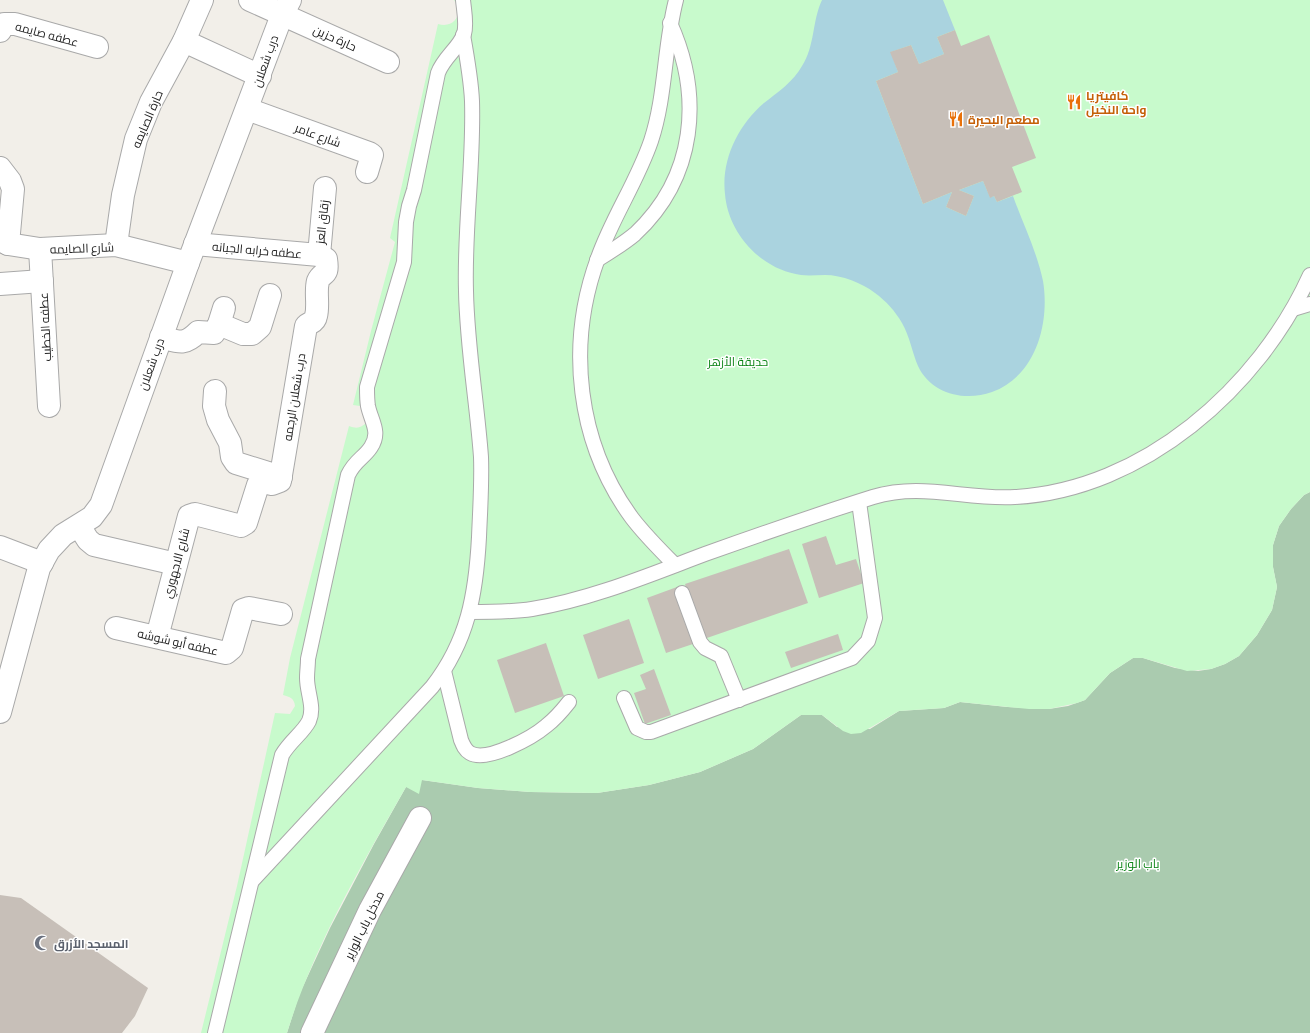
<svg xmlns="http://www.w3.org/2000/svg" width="1310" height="1033" font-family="Manrope,Cairo,sans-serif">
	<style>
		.cemetery { fill: #aacbaf }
		.park { fill: #c8facc }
		.water { fill: #aad3df }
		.building { fill: #c7bfb8 }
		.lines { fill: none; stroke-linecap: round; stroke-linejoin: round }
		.lane-casing { stroke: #a9a9a9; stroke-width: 16 }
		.street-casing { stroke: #a9a9a9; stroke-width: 24 }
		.lane { stroke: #fff; stroke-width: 14 }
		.street { stroke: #fff; stroke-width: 22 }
		.labels { text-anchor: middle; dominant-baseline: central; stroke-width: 3; stroke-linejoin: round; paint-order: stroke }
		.street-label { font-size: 12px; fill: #222; stroke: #fff }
		.food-label { font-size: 12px; font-weight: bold; fill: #c56008; stroke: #fff; text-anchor: start }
		.park-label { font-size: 12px; fill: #0c8416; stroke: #fff }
		.worship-label { font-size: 12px; font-weight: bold; fill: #5b616d; stroke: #fff; text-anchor: start }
	</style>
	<rect width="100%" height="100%" fill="#f2efe9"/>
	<polygon class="cemetery" points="1310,492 1310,1033 287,1033 299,995 330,928 374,844 406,787 422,780 478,788 530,792 597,793 649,785 700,772 753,749 801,715 822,715 837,727 870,729 899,711 944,708 960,702 1007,707 1049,709 1068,706 1085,700 1110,673 1133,658 1143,658 1175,668 1198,671 1211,669 1225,664 1239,656 1257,635 1272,610 1277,587 1273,567 1273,545 1279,526 1291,509 1304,495"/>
	<path class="park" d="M 454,0 L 1310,0 L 1310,492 L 1304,495 L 1291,509 L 1279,526 L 1273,545 L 1273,567 L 1277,587 L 1272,610 L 1257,635 L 1239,656 L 1225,664 L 1211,669 L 1187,671 L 1143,658 L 1133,658 L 1110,673 L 1085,700 L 1077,703 L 1049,709 L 1029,709 L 960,702 L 944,708 L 899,711 L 861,733 L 851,734 L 843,731 L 822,715 L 801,715 L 753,749 L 700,772 L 649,785 L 597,793 L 530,792 L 478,788 L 422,780 L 419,794 L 406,787 C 361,866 314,946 287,1033 L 201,1033 L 237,886 L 275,713 L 290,714 L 295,706 C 294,698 290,697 283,695 L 290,658 L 349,426 C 357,429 361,428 367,422 L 366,410 L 360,406 L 353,405 L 371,331 L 395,242 L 390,238 L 438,24 C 455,29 464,13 454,0 Z"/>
	<path class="water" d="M 822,0 L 943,0 L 955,30 L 937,37 L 944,54 L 919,64 L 911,45 L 891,52 L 898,72 L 876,81 L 923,204 L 952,192 L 946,207 L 966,216 L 974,196 L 959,190 L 983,181 L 990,197 L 994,196 L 997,202 L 1013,196 C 1023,224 1037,252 1043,281 C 1050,323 1036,376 992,392 C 965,402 931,394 918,366 C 912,352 910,337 902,323 C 895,311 886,301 875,293 C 862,283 842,275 825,275 C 817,275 809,276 801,275 C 761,270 728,233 725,194 C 721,160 738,125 764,103 C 778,92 793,82 802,66 C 815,46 812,21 822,0 Z"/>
	<g class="building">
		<polygon points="955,30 961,46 989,35 1036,158 1012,167 1022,192 997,202 994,196 990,198 983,181 959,190 974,196 966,216 946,207 952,192 923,204 876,81 898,72 890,52 911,45 919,64 944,54 937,37"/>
		<polygon points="826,536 836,565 856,559 864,583 819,598 802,544"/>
		<polygon points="789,549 808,603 704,639 685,584"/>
		<polygon points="677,587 696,643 666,653 647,598"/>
		<polygon points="629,619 644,663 598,679 583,635"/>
		<polygon points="838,634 843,650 791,668 785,652"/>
		<polygon points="546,643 564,696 515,713 497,660"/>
		<polygon points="654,669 671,715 645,724 634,693 646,689 640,675"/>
		<polygon points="0,895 21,898 148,988 135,1016 122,1033 0,1033"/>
	</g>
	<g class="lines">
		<g class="lane-casing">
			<g id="lane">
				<path d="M 597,260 C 610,252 623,244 635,234 C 696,177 703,96 670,23"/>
				<polyline points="1293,309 1310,304"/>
				<path d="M 675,565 C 660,550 645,535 632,518 C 577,443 566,345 598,258 C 612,218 637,182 651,141 C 666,96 664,46 676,0"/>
				<polyline points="682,593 700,642 705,648 721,656 739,700"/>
				<path d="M 470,612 C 491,612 512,612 532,609 C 592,599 649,575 705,554 C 761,534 816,515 873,497 C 922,482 965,500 1015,497 C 1143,490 1259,388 1310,275"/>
				<path d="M 444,671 L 461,740 C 463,745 465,750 470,753 C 487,763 533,737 546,726 C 555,719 562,711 569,702"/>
				<polyline points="624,698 637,728 646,732 651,732 852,658 868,641 875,618 859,502"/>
				<path d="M 252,881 L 432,687 C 468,641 476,594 479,537 C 480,511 482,484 481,457 C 477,402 467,347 466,291 C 464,228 474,164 472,101 C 471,79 467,57 463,35"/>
				<path d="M 215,1033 L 282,755 C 290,741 303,733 309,721 C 315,707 307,693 307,678 C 307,672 308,665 308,659 L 348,475 C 355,460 364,458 371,447 C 381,432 371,421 368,406 C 367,400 367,393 367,387 L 404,262 L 406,222 L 409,206 L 414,190 L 438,73 C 444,57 459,48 464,34 C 467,24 464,11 463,0"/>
			</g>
		</g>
		<g class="street-casing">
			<g id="street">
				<polyline points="250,0 388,62"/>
				<polyline points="0,31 4,24 15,24 97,47"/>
				<polyline points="184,41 260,76"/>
				<polyline points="247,109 369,153 372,155 367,172"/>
				<polyline points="0,168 10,181 13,189 8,244"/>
				<polyline points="0,240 8,244 40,249 116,245 188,263"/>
				<polyline points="116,245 123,195 136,139 151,102 184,41 202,0"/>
				<polyline points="40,249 49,406"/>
				<polyline points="319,255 325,188"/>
				<polyline points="0,284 42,281"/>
				<polyline points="219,324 243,334 252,334 260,327 270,295"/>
				<path d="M 161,337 C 179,342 184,346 198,332 L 214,333 L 219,324 L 224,308"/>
				<polyline points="215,391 214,406 218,420 230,443 232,457 236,463 281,477"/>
				<polyline points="79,526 88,540 94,545 176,564"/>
				<polyline points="0,547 42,563"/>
				<polyline points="116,628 226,653 232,648 243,610 249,608 281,614"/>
				<path d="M 157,637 L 189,516 L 195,514 L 241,526 L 246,523 L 258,485 L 264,482 L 272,484 L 280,481 L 306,326 C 310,322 315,323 316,316 C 319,305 315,292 318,281 C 322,271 329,278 326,259 L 319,255 L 195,244"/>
				<polyline points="0,712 39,568 49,550 63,535 92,517 101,505 188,263 282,15 290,0"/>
				<polyline points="312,1033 370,910 420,818"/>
			</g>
		</g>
		<use href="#lane" class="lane"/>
		<use href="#street" class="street"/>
	</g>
	<defs>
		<g id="restaurant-bare" transform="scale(1.2)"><path d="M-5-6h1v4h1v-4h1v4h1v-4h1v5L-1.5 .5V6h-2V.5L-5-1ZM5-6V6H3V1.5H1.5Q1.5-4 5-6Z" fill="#e8710a" stroke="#fff" stroke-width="2.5" paint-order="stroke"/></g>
		<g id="mosque-bare" transform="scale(1.2)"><path d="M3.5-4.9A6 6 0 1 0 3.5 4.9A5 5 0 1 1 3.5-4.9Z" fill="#6b7280" stroke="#fff" stroke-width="2.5" paint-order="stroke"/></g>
	</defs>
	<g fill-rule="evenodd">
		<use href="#restaurant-bare" x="1074" y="102"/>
		<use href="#restaurant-bare" x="956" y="119"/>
		<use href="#mosque-bare" x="42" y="943"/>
	</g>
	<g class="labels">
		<g class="street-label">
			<text transform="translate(47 34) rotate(15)">عطفه صايمه</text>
			<text transform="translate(335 38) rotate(24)">حارة حزين</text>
			<text transform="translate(265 61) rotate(-70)">درب شعلان</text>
			<text transform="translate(147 119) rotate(-67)">حارة الصايمه</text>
			<text transform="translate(318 135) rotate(20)">شارع عامر</text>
			<text transform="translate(322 222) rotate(-84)">زقاق العز</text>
			<text transform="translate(82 248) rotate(-2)">شارع الصايمه</text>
			<text transform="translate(257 250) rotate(5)">عطفه خرابه الجبانه</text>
			<text transform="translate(45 327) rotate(-93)">عطفه الخطيب</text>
			<text transform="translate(151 364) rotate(-70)">درب شعلان</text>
			<text transform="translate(294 397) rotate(-81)">درب شعلان الرجمه</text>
			<text transform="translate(176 563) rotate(-75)">شارع الاجهوري</text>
			<text transform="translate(178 642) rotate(13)">عطفه أبو شوشه</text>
			<text transform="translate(364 925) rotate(-64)">مدخل باب الوزير</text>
		</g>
		<g class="food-label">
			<text x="1086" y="95">كافيتريا<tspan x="1086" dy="14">واحة النخيل</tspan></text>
			<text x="968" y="119">مطعم البحيرة</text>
		</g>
		<g class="park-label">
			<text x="738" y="361">حديقة الأزهر</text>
			<text x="1138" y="863">باب الوزير</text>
		</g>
		<g class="worship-label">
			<text x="54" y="943">المسجد الأزرق</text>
		</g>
	</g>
</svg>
